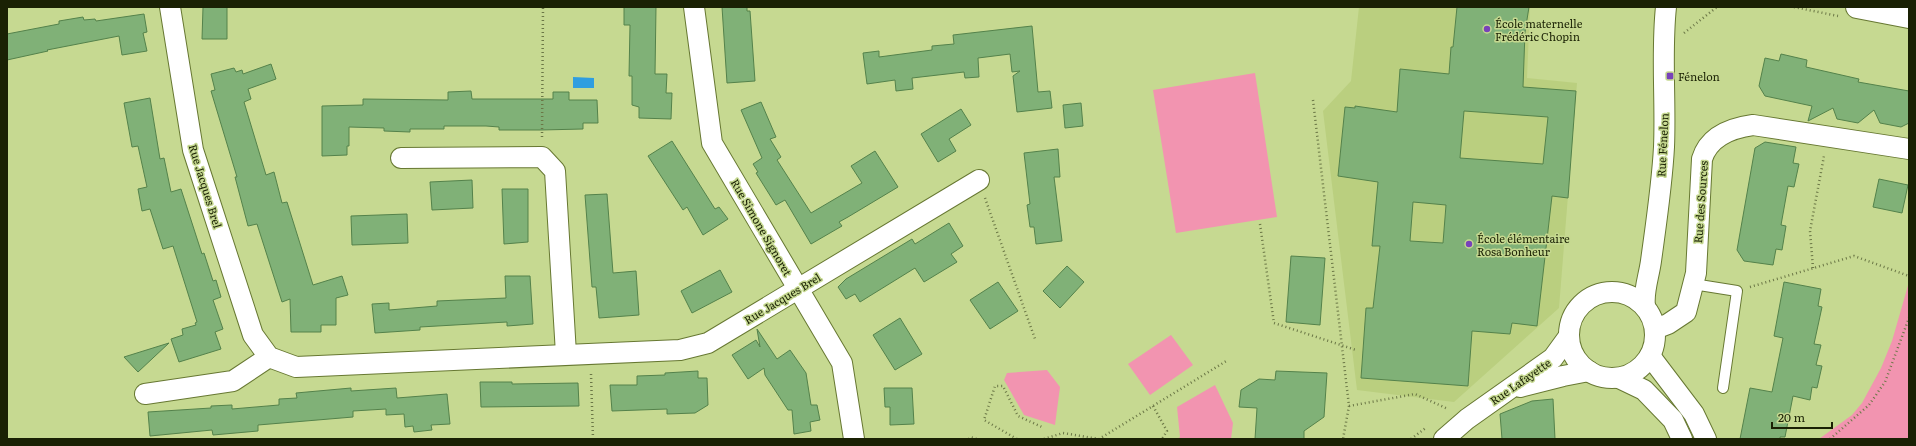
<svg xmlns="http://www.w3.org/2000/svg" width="1916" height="446" font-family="Literata,serif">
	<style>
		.built { fill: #bacf7f }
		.green { fill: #f294b0 }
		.water { fill: #2f9ee0 }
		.building { fill: #80b177; stroke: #54824b; fill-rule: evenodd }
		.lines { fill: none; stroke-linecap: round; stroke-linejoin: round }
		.lane-casing { stroke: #677832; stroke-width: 12 }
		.street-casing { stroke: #677832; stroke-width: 22 }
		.secondary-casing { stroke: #677832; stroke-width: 24 }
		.path { stroke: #6b7746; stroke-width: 2.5; stroke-dasharray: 1 3; stroke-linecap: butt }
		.lane { stroke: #fff; stroke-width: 10 }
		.street { stroke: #fff; stroke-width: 20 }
		.secondary { stroke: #fff; stroke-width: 22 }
		.poi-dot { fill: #7842b9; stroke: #c6d991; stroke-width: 1.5 }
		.labels { text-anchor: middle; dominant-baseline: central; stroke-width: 3; stroke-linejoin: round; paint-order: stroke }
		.poi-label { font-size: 11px; fill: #1a2104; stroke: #c6d991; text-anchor: start }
		.street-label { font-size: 11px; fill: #1a2104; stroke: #c6d991 }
	</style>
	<rect width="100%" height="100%" fill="#c6d991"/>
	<polygon class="built" points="1359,7 1530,7 1527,78 1577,83 1559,308 1454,402 1357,390 1323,111 1351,81"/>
	<g class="green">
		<polygon points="1255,73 1277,217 1176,233 1153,90"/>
		<polygon points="1909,282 1909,439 1819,439 1852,415 1862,403 1881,368 1892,341"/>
		<polygon points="1171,335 1193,365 1150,395 1128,364"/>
		<polygon points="1047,370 1060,387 1055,425 1024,415 1004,380 1007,373"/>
		<polygon points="1215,385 1233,423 1231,439 1177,439 1180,437 1177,407"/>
	</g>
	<polygon class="water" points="573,77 594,78 594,88 573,88"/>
	<g class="building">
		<polygon points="203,7 227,7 227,39 202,39"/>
		<polygon points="624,7 656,7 655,74 667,74 666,93 672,93 671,119 639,118 639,107 632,105 632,76 629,76 630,25 624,25"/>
		<polygon points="722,7 747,7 747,11 750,11 755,81 727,83"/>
		<path d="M 1457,7 L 1529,7 L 1525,32 L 1523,87 L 1576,91 L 1568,198 L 1552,196 L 1537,326 L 1512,323 L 1510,334 L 1472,331 L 1468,386 L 1361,378 L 1366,308 L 1373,308 L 1380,246 L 1372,246 L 1378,182 L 1338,176 L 1345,107 L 1355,108 L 1355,106 L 1397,112 L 1400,69 L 1449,74 L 1451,47 L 1453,47 ZM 1464,111 L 1548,117 L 1543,164 L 1460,158 ZM 1413,202 L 1446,205 L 1443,243 L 1410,241 Z"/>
		<polygon points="144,14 147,32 143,33 147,51 122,55 119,36 47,50 48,51 7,60 7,34 59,24 59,21 83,17 84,20 95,19 96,21"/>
		<polygon points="1032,26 1038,92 1050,91 1052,108 1017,112 1013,76 1020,71 1012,72 1010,54 978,58 979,77 965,78 964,72 912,78 913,89 896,91 895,80 867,84 863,53 879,51 879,57 932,50 932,46 954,44 953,35"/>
		<polygon points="1781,54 1807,60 1806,67 1859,79 1858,82 1909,91 1909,123 1901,127 1880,123 1874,110 1858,123 1837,119 1833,108 1808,121 1812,106 1765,96 1759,86 1765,58 1779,61"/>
		<polygon points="271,64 276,79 248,89 251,99 244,102 266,175 274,172 282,203 287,202 313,285 342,276 348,295 336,298 336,325 321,325 321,332 291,332 290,299 282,302 257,224 248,226 235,177 237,177 211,91 215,90 211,74 234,68 236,72 242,70 243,74"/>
		<polygon points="471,91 472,99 553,99 553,92 569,92 569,100 597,100 598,123 583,123 583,129 541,130 499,130 499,127 486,126 444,126 444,129 410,129 410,132 384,131 384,128 349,127 349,146 347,146 347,155 322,156 322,106 363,105 363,99 448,100 448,92"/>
		<polygon points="150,98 160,159 164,158 171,192 181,189 202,254 204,253 213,281 216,280 221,297 213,300 223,329 215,332 221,349 179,362 171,339 183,335 182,329 196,325 195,323 197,322 173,246 163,249 150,209 142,211 138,189 147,187 138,146 132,147 124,103"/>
		<polygon points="761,102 776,137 770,139 781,157 777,160 811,213 862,183 851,166 875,151 898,187 848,217 839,222 842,226 811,244 785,200 776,205 756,173 758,172 753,164 762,158 741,110"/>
		<polygon points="1081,103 1083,126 1065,128 1063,105"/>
		<polygon points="961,109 971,125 949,139 956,151 938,162 921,134"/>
		<polygon points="672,141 715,209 719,207 728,219 703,235 687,207 683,210 648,156"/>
		<polygon points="1765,142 1796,147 1793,163 1799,164 1794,187 1788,186 1781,225 1786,226 1782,250 1776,249 1773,265 1744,261 1737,250 1755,148"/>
		<polygon points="1058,149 1060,177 1054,177 1062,241 1036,244 1034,227 1030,227 1027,205 1030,204 1024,153"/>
		<polygon points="1879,179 1908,185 1902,213 1873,207"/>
		<polygon points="472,180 473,208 432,210 430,182"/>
		<polygon points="502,189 528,189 528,242 504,244"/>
		<polygon points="607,194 613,273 636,271 639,315 599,318 596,287 592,287 585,195"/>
		<polygon points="407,214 408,243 352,245 351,216"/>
		<polygon points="949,223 963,246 951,254 957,262 924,282 915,268 860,302 855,294 846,299 838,287 846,279 912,239 915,244"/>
		<polygon points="1291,256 1325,258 1320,325 1286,322"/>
		<polygon points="1067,266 1084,282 1060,308 1043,291"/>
		<polygon points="720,270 732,292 692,313 681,291"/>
		<polygon points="505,276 530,276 533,324 507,326 507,322 420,327 420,330 375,333 372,304 389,303 389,310 437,306 437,301 506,298"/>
		<polygon points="998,282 1018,311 990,329 970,300"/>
		<polygon points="1784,282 1821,289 1818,306 1822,307 1814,344 1821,345 1816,365 1822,366 1817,388 1812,387 1810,400 1793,396 1785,437 1780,437 1780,439 1740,439 1750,388 1772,392 1783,338 1774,336"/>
		<polygon points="900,318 922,354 895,370 873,335"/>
		<polygon points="757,329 777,359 790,350 806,373 811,405 817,405 820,420 810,422 811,431 794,434 792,410 788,410 765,375 764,368 748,379 732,355 756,340 760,347"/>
		<polygon points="169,343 138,372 124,357"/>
		<polygon points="698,371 698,378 707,378 708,405 695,413 667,414 667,409 612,411 610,385 637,385 637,376 665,375 665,373"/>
		<polygon points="1276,371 1327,373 1324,417 1304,431 1304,439 1255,439 1257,408 1239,407 1241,390 1259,379 1275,380"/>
		<polygon points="480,382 512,382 512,384 578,383 579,406 481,407"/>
		<polygon points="351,388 351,391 396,388 397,398 447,394 450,424 431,425 432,430 414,432 413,426 405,427 404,414 386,415 386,409 353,411 353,417 258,425 258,431 213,435 212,430 150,436 148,412 211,408 211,406 232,405 232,409 279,405 279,399 297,398 296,393"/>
		<polygon points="884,388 912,388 914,424 890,425 890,407 885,407"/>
		<polygon points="1553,399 1555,439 1502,439 1500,414 1532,401"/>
	</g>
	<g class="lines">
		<g class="lane-casing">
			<polyline id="lane" points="1693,284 1737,291 1723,388"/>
		</g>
		<g class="street-casing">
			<g id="street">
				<polyline points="170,7 193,150 253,335 269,357 296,367 680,350 708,343 979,180"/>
				<polyline points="694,7 712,143 842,363 854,439"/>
				<polyline points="401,158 542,157 555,171 566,354"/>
				<circle cx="1612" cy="335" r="43"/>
				<path d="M 1645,306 C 1643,292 1649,276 1651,261 C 1656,224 1662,185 1664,147 C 1666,100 1661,53 1666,7"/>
				<path d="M 1655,329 L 1668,324 L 1686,312 L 1696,273 L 1702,159 C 1709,136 1731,128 1753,125 L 1909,149"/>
				<polyline points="1650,356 1694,414 1706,439"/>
				<polyline points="1619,378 1644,390 1673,420 1682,439"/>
				<polyline points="1520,387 1563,376 1589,371"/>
				<polyline points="145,394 233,381 269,357"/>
				<polyline points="1444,439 1467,419 1553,358 1569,336"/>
			</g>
		</g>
		<g class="secondary-casing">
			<polyline id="secondary" points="1857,7 1909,17"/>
		</g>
		<g class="path">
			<polyline points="1794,7 1838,16"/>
			<polyline points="1684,33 1717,7"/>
			<polyline points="1313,100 1349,406 1343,439"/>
			<polyline points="542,137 543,7"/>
			<polyline points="985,198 1035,339"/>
			<polyline points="1260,224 1274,323 1356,350"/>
			<polyline points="1813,268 1810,231 1824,156"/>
			<polyline points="1750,287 1854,256 1909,276"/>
			<polyline points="591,374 593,439"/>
			<polyline points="1153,406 1167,431 1162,439"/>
			<polyline points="1349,406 1415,394 1448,409"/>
			<polyline points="969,439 970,437 977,439"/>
			<polyline points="1017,439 984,420 995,386 1003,386 1018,416 1042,427"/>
			<polyline points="1044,439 1063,433 1099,439 1228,360"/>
			<polyline points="1411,439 1427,427"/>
			<polyline points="1830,439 1869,405 1885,382 1909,318"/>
		</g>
		<use href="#lane" class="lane"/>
		<use href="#street" class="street"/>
		<use href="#secondary" class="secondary"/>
	</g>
	<g class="poi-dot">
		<circle cx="1487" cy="29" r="4"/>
		<rect x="1666" y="72" width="8" height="8" rx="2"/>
		<circle cx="1469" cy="244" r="4"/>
	</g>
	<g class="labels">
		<g class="poi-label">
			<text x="1495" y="23">École maternelle<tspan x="1495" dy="13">Frédéric Chopin</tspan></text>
			<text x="1678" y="76">Fénelon</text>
			<text x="1477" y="238">École élémentaire<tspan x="1477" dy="13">Rosa Bonheur</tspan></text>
		</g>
		<g class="street-label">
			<text transform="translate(1662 145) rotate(-87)">Rue Fénelon</text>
			<text transform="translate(206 186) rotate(73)">Rue Jacques Brel</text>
			<text transform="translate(1700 202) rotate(-86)">Rue des Sources</text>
			<text transform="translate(762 227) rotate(60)">Rue Simone Signoret</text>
			<text transform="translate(782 298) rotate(-31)">Rue Jacques Brel</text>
			<text transform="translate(1520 381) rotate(-35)">Rue Lafayette</text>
		</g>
	</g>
	<rect width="1916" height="446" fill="none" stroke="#1a2104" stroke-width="16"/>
	<path d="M1772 422v6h60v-6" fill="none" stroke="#1a2104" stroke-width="2"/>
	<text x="1778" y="422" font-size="12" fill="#1a2104" stroke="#c6d991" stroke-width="3" paint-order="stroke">20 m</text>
</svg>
